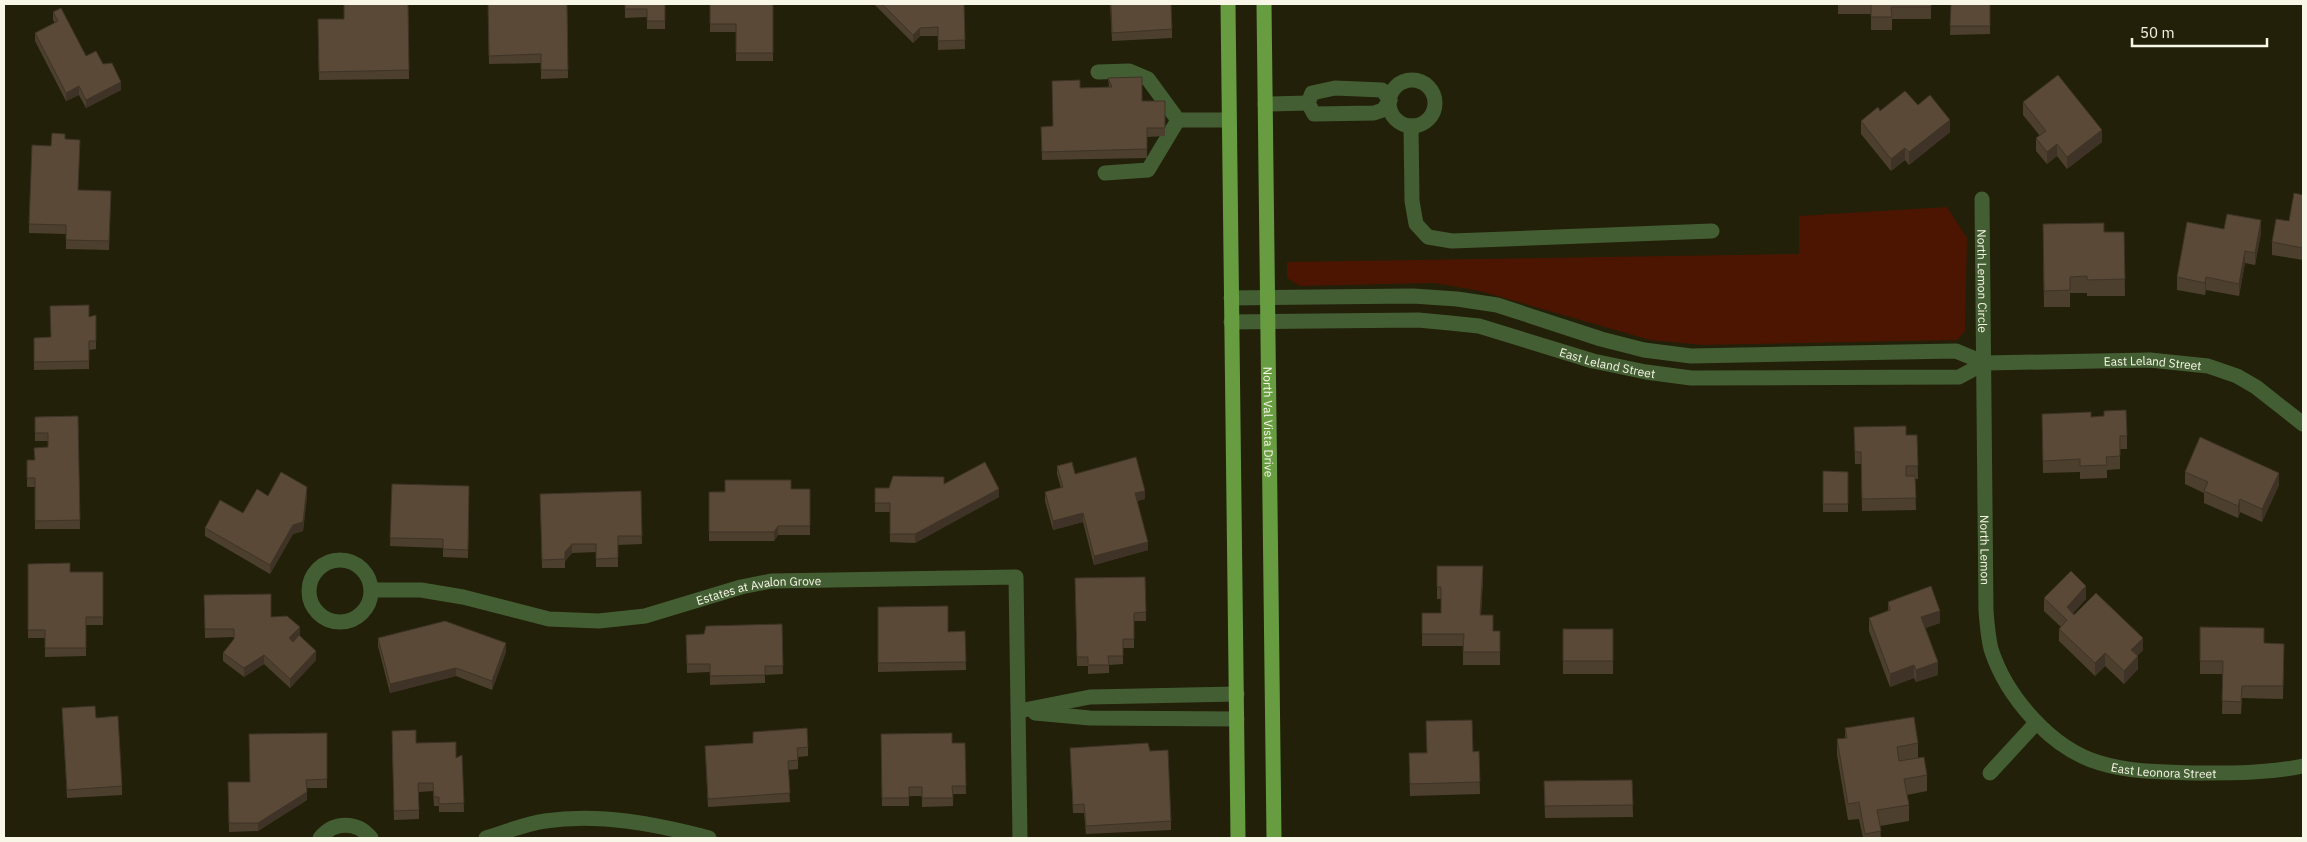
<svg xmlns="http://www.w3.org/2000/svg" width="2307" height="842" font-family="'IBM Plex Sans',sans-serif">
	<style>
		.green { fill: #4b1502 }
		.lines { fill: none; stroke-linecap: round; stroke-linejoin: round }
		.minor { stroke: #445e34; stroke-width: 15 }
		.major { stroke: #679c41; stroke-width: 15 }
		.wall { fill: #4d3f2e }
		.shaded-wall { fill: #3e3326 }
		.building { fill: #594936; stroke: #3e3326 }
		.labels { text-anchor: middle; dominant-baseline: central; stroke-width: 5; stroke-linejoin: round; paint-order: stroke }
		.street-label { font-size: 12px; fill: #f7f6e7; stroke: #222009 }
	</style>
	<rect width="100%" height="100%" fill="#222009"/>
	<polygon class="green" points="1947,207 1967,238 1965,331 1957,340 1703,345 1650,340 1480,291 1434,283 1300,286 1287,278 1287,262 1799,254 1799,216"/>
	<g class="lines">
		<g class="minor">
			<polyline points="1098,72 1129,71 1148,79 1178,120 1229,120"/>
			<circle cx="1412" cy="103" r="23"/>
			<polygon points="1335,88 1382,90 1390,100 1383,110 1374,113 1314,114 1308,103 1312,93"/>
			<polyline points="1265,104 1308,103"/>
			<polyline points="1411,126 1412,201 1416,224 1428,237 1452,241 1712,231"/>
			<polyline points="1105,173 1148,170 1178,120"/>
			<path id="s1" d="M 1982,199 L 1986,611 C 1987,624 1988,637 1991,649 C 2006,696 2051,749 2100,763 C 2133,773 2167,772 2201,773 C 2235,773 2270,773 2303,766"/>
			<path id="s2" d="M 1231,298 L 1413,296 L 1457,299 L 1497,305 L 1601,339 L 1644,350 L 1691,356 L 1956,351 L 1985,363 L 2150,360 L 2208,366 L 2237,376 L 2256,387 L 2303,424"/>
			<path id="s3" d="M 1231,322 L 1418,320 L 1450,323 L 1479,326 L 1593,361 L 1646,372 L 1691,378 L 1959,377 L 1985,363"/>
			<circle cx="340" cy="591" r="31"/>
			<path id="s4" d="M 372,590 L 421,590 L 463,597 L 549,619 L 599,621 L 645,616 L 741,587 L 771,581 L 1016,577 L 1020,838"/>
			<polyline points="1019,711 1090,697 1237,694"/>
			<polyline points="1035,713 1090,718 1237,719"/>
			<polyline points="1990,773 2036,723"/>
			<path d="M 320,838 C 334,821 357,821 371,838"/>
			<path d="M 486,838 C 505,832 525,824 545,821 C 601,813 656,824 709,838"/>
		</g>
		<g class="major">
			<polyline points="1228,4 1238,838"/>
			<path id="s5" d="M 1264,4 L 1274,838"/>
		</g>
	</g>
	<g class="wall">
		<polygon points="408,4 409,79 319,80 318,19 344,19"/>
		<polygon points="488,4 567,4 568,78 541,79 541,63 489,64"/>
		<polygon points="625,4 677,4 665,4 665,29 647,29 647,17 625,18"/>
		<polygon points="710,4 773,4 773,61 736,61 736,32 710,32"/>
		<polygon points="874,4 964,4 965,49 938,50 938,36 920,36 913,43"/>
		<polygon points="1110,4 1172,29 1172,38 1112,41"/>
		<polygon points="1838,4 1931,4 1931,19 1892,19 1892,30 1871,30 1871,14 1838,14"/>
		<polygon points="1951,4 1990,4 1990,34 1950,35"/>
		<polygon points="53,12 86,56 103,64 121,90 86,108 79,95 66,101 35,41 35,33 55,23 53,20"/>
		<polygon points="1108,78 1142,101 1165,101 1165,136 1147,137 1147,158 1042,160 1041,127 1053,126 1080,88 1109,87"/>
		<polygon points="2023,102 2102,142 2067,169 2057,156 2047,164 2036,151 2036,138 2040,136 2023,115"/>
		<polygon points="1918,105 1950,132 1909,165 1905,160 1891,171 1861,134 1861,121 1880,111"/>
		<polygon points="65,139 78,190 111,191 109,250 66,249 66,234 29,233 29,224 51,146"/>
		<polygon points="2303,195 2303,260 2272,255 2272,242 2289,221"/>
		<polygon points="2043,224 2104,232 2124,232 2125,296 2087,296 2087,293 2070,293 2070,307 2044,307"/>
		<polygon points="2224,229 2261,233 2255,265 2245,263 2239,296 2206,290 2205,295 2177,290 2177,277"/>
		<polygon points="96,315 96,349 89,350 89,369 34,370 34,338 51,337 89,317"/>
		<polygon points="2042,414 2091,417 2127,436 2127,449 2120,449 2120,469 2107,470 2107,478 2080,479 2080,472 2043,473"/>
		<polygon points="78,416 80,529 35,529 35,487 27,487 27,460 34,460 48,447 48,441 35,441 35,417"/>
		<polygon points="1854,427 1906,435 1917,435 1918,479 1915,479 1916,510 1862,511 1861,464 1855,464"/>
		<polygon points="1057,466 1075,474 1145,499 1137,501 1148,550 1094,565 1083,522 1053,530 1045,501 1045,492 1061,488 1057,474"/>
		<polygon points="1823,471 1848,472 1848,512 1823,512"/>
		<polygon points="2185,472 2279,485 2262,522 2240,512 2238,518 2204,503 2204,493 2185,484"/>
		<polygon points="392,484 469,486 468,558 443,557 443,548 390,546"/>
		<polygon points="944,484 999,497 915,543 890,542 890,512 875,512 875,488 889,488"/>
		<polygon points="791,489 810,489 810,535 778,535 774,541 709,541 709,492"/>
		<polygon points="641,491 642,544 618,545 618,567 596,567 596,552 572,553 565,561 565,568 542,568 540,494"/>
		<polygon points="268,496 307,496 303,531 293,534 270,574 205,536 205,528 243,513"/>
		<polygon points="28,564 70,572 103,572 103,625 86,625 86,656 45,657 45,638 28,638"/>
		<polygon points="1437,566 1483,579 1481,615 1493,631 1500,631 1500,665 1463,665 1463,646 1422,646 1422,613 1441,613 1441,599 1437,599"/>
		<polygon points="1145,577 1146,621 1134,621 1134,648 1123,648 1123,664 1109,665 1109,673 1088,674 1088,666 1077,666 1075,578"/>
		<polygon points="204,595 271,617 300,636 316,660 290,688 264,664 244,677 223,661 223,653 234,639 234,637 205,638"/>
		<polygon points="2044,598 2086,599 2073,613 2143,650 2137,656 2138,669 2124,684 2105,666 2095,676 2059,641 2059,629 2061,627 2044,611"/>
		<polygon points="1888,602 1940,623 1925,628 1938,675 1916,682 1914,678 1890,687 1869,631 1869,618 1888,611"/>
		<polygon points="878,607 948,632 965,631 966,670 878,672"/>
		<polygon points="782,624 783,674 765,675 765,683 710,685 710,672 687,673 686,635 704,634"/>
		<polygon points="2200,627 2264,643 2284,644 2283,699 2242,698 2241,714 2222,714 2223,674 2200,674"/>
		<rect x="1563" y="629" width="50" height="45"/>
		<polygon points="378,638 506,652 492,690 456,676 390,693 378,646"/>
		<polygon points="62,708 96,718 122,786 122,795 67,798"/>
		<polygon points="1845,728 1918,743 1918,758 1927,775 1927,791 1907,795 1909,805 1909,821 1880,826 1881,838 1863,838 1859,819 1848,820 1837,755 1837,739 1845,738"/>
		<polygon points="392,731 416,743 456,758 462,755 464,812 439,812 439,806 434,806 433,791 419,792 419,819 394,820"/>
		<polygon points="753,732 808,747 808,756 798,757 798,769 788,770 790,802 708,807 705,746 753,743"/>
		<polygon points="327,733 327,788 307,788 307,800 258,831 229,832 228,782 250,782"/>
		<polygon points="881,734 952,743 965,743 966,794 953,794 953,806 922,807 922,796 909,796 909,806 882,806"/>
		<polygon points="1070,748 1171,821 1171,830 1086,834 1084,813 1073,813"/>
		<polygon points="1479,751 1480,794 1410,796 1409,753"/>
		<polygon points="1632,780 1633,817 1545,818 1544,781"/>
	</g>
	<g class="shaded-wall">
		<polygon points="920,28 920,36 913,43 913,35"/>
		<polygon points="121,82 121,90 86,108 86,100"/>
		<polygon points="79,86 79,95 66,101 66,93"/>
		<polygon points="1950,120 1950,132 1909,165 1909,152"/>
		<polygon points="2102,130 2102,142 2067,169 2067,157"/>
		<polygon points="2057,144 2057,156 2047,164 2047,152"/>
		<polygon points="1905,148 1905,160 1891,171 1891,159"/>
		<polygon points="2261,220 2261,233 2255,265 2255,253"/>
		<polygon points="2245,251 2245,263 2239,296 2239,284"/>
		<polygon points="2206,277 2206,290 2205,295 2205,283"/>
		<polygon points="2279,473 2279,485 2262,522 2262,509"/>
		<polygon points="307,487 307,496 303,531 293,534 270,574 270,565"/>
		<polygon points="999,489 999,497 915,543 915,534"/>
		<polygon points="1145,491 1145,499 1135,502 1135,493"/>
		<polygon points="2240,499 2240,512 2238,518 2238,506"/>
		<polygon points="1083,513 1083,522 1053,530 1053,521"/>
		<polygon points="778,526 778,535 774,541 774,532"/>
		<polygon points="1148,542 1148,550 1094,565 1094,556"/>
		<polygon points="572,544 572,553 565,561 565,552"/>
		<polygon points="1483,566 1483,579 1480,628 1480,615"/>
		<polygon points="2086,586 2086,599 2067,620 2067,607"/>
		<polygon points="1940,611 1940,623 1921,630 1921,617"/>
		<polygon points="300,627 300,636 289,647 289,638"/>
		<polygon points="2143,638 2143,650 2131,662 2131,650"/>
		<polygon points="506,643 506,652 492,690 492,681"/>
		<polygon points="316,651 316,660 290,688 290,679"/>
		<polygon points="2105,653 2105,666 2095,676 2095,663"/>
		<polygon points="264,655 264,664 244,677 244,668"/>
		<polygon points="2138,656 2138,669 2124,684 2124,671"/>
		<polygon points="1938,662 1938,675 1916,682 1916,670"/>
		<polygon points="1914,665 1914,678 1890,687 1890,674"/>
		<polygon points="456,668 456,676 390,693 390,684"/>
		<polygon points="307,792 307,800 258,831 258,823"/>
	</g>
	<g class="building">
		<polygon points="344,4 408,4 409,70 319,72 318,19 344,19"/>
		<polygon points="488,4 567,4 568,70 541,70 541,54 489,56"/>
		<polygon points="625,4 665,4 665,21 647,21 647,9 625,9"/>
		<polygon points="710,4 773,4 773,53 736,53 736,24 710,24"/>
		<polygon points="882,4 964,4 965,40 938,41 938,27 920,28 913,35"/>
		<polygon points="1111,4 1171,4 1172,29 1112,33"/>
		<polygon points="1871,4 1931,4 1931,7 1891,7 1892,17 1871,17"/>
		<polygon points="1951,4 1990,4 1990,26 1950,26"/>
		<polygon points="61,8 86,56 96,51 103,64 112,63 121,82 86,100 79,86 66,93 35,33 58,21 53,12"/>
		<polygon points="2058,75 2102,130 2067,157 2057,144 2047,152 2036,138 2046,131 2023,102"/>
		<polygon points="1142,77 1142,101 1165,101 1165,128 1147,128 1147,149 1042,152 1041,127 1053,126 1052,81 1080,80 1080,88 1112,87 1108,78"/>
		<polygon points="1905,91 1918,105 1930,95 1950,120 1909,152 1905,148 1891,159 1861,121 1878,107 1880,111"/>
		<polygon points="52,133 65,134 65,139 80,140 78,190 111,191 109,241 66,240 66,225 29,224 32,145 51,146"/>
		<polygon points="2294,193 2303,195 2303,248 2272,242 2276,219 2289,221"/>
		<polygon points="2227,214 2261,220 2255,253 2245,251 2239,284 2206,277 2205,283 2177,277 2187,222 2224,229"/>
		<polygon points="2104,223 2104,232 2124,232 2125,279 2087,280 2087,276 2070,277 2070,290 2044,291 2043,224"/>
		<polygon points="89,305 89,317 96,315 96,341 89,341 89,361 34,362 34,338 51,337 50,306"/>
		<polygon points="2126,410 2127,436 2120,436 2120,456 2106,457 2107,465 2080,466 2080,459 2043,461 2042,414 2091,412 2091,417 2104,416 2104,411"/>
		<polygon points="78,416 80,520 35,521 35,478 27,478 27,460 35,460 34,448 48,447 48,433 35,433 35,417"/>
		<polygon points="1906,426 1906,435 1917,435 1918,466 1906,466 1906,476 1915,476 1916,498 1862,499 1861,452 1855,452 1854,427"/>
		<polygon points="2200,437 2279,473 2262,509 2240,499 2238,506 2204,491 2208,482 2185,472"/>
		<polygon points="1136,457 1145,491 1135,493 1148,542 1094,556 1083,513 1053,521 1045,492 1063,487 1057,466 1072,462 1075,474"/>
		<polygon points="985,462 999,489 915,534 890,534 890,503 875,503 875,488 889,488 893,476 944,477 944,484"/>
		<polygon points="1823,471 1848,472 1848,504 1823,504"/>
		<polygon points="281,472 307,487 303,522 293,525 270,565 205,528 220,500 243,513 257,489 268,496"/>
		<polygon points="725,480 791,480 791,489 810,489 810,526 778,526 774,532 709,532 709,492 725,492"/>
		<polygon points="392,484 469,486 468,550 443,549 443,539 390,538"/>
		<polygon points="641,491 642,536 618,536 618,558 596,559 596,544 572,544 565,552 565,559 542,560 540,494"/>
		<polygon points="70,563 70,572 103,572 103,617 86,617 86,648 45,648 45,630 28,630 28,564"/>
		<polygon points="1437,566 1483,566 1480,615 1493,615 1493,631 1500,631 1500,652 1463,652 1464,634 1422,634 1422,613 1441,613 1441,587 1437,587"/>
		<polygon points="2071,571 2086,586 2067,607 2074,615 2096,593 2143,638 2131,650 2138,656 2124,671 2105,653 2095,663 2059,629 2067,620 2044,598"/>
		<polygon points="1145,577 1146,612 1134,613 1134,639 1123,639 1123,656 1108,656 1109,665 1088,665 1088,657 1077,657 1075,578"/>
		<polygon points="1931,586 1940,611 1921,617 1938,662 1916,670 1914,665 1890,674 1869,618 1890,610 1888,602"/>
		<polygon points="271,594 271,617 287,616 300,627 289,638 293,642 299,635 316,651 290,679 264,655 244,668 223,653 234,639 234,629 205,629 204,595"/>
		<polygon points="948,606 948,632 965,631 966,662 878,663 878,607"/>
		<polygon points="445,621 506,643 492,681 456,668 390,684 378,638"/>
		<polygon points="782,624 783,666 765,666 765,675 710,676 710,664 687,664 686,635 704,634 706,626"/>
		<polygon points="2200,627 2264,628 2264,643 2284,644 2283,686 2242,686 2241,702 2222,701 2223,661 2200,661"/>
		<rect x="1563" y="629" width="50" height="32"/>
		<polygon points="95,706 96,718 118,716 122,786 67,790 62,708"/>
		<polygon points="1914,717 1918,743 1897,747 1899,761 1924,757 1927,775 1904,779 1909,805 1877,810 1881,831 1865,834 1859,802 1848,804 1837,739 1847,738 1845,728"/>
		<polygon points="1472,720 1473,752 1479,751 1480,782 1410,784 1409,753 1427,753 1426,721"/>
		<polygon points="807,728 808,747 797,748 798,760 788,761 790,793 708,799 705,746 753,743 753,732"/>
		<polygon points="416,730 416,743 456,742 456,758 462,755 464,803 439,804 439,797 434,797 433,783 418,783 419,810 394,811 392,731"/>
		<polygon points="327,733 327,779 306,780 307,792 258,823 229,823 228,782 250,782 249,734"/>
		<polygon points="952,733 952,743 965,743 966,786 952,786 953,798 922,798 922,787 909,787 909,798 882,798 881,734"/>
		<polygon points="1148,743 1150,751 1168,750 1171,821 1086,826 1084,804 1073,805 1070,748"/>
		<polygon points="1632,780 1633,805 1545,806 1544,781"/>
	</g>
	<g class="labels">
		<g class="street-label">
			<text stroke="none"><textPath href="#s1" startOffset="82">North Lemon Circle</textPath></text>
			<text stroke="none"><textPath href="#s3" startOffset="382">East Leland Street</textPath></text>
			<text stroke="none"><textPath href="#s2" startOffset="932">East Leland Street</textPath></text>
			<text stroke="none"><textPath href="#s5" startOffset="418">North Val Vista Drive</textPath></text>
			<text stroke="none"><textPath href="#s1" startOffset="351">North Lemon</textPath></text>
			<text stroke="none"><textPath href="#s4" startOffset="394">Estates at Avalon Grove</textPath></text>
			<text stroke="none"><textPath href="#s1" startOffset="678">East Leonora Street</textPath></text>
		</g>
	</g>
	<rect width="2307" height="842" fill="none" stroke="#f7f6e7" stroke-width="10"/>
	<path d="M2132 38v8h135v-8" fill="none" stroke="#f7f6e7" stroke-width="2.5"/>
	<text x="2140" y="38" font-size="15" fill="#f7f6e7" stroke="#222009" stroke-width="4" paint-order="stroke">50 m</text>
</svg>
